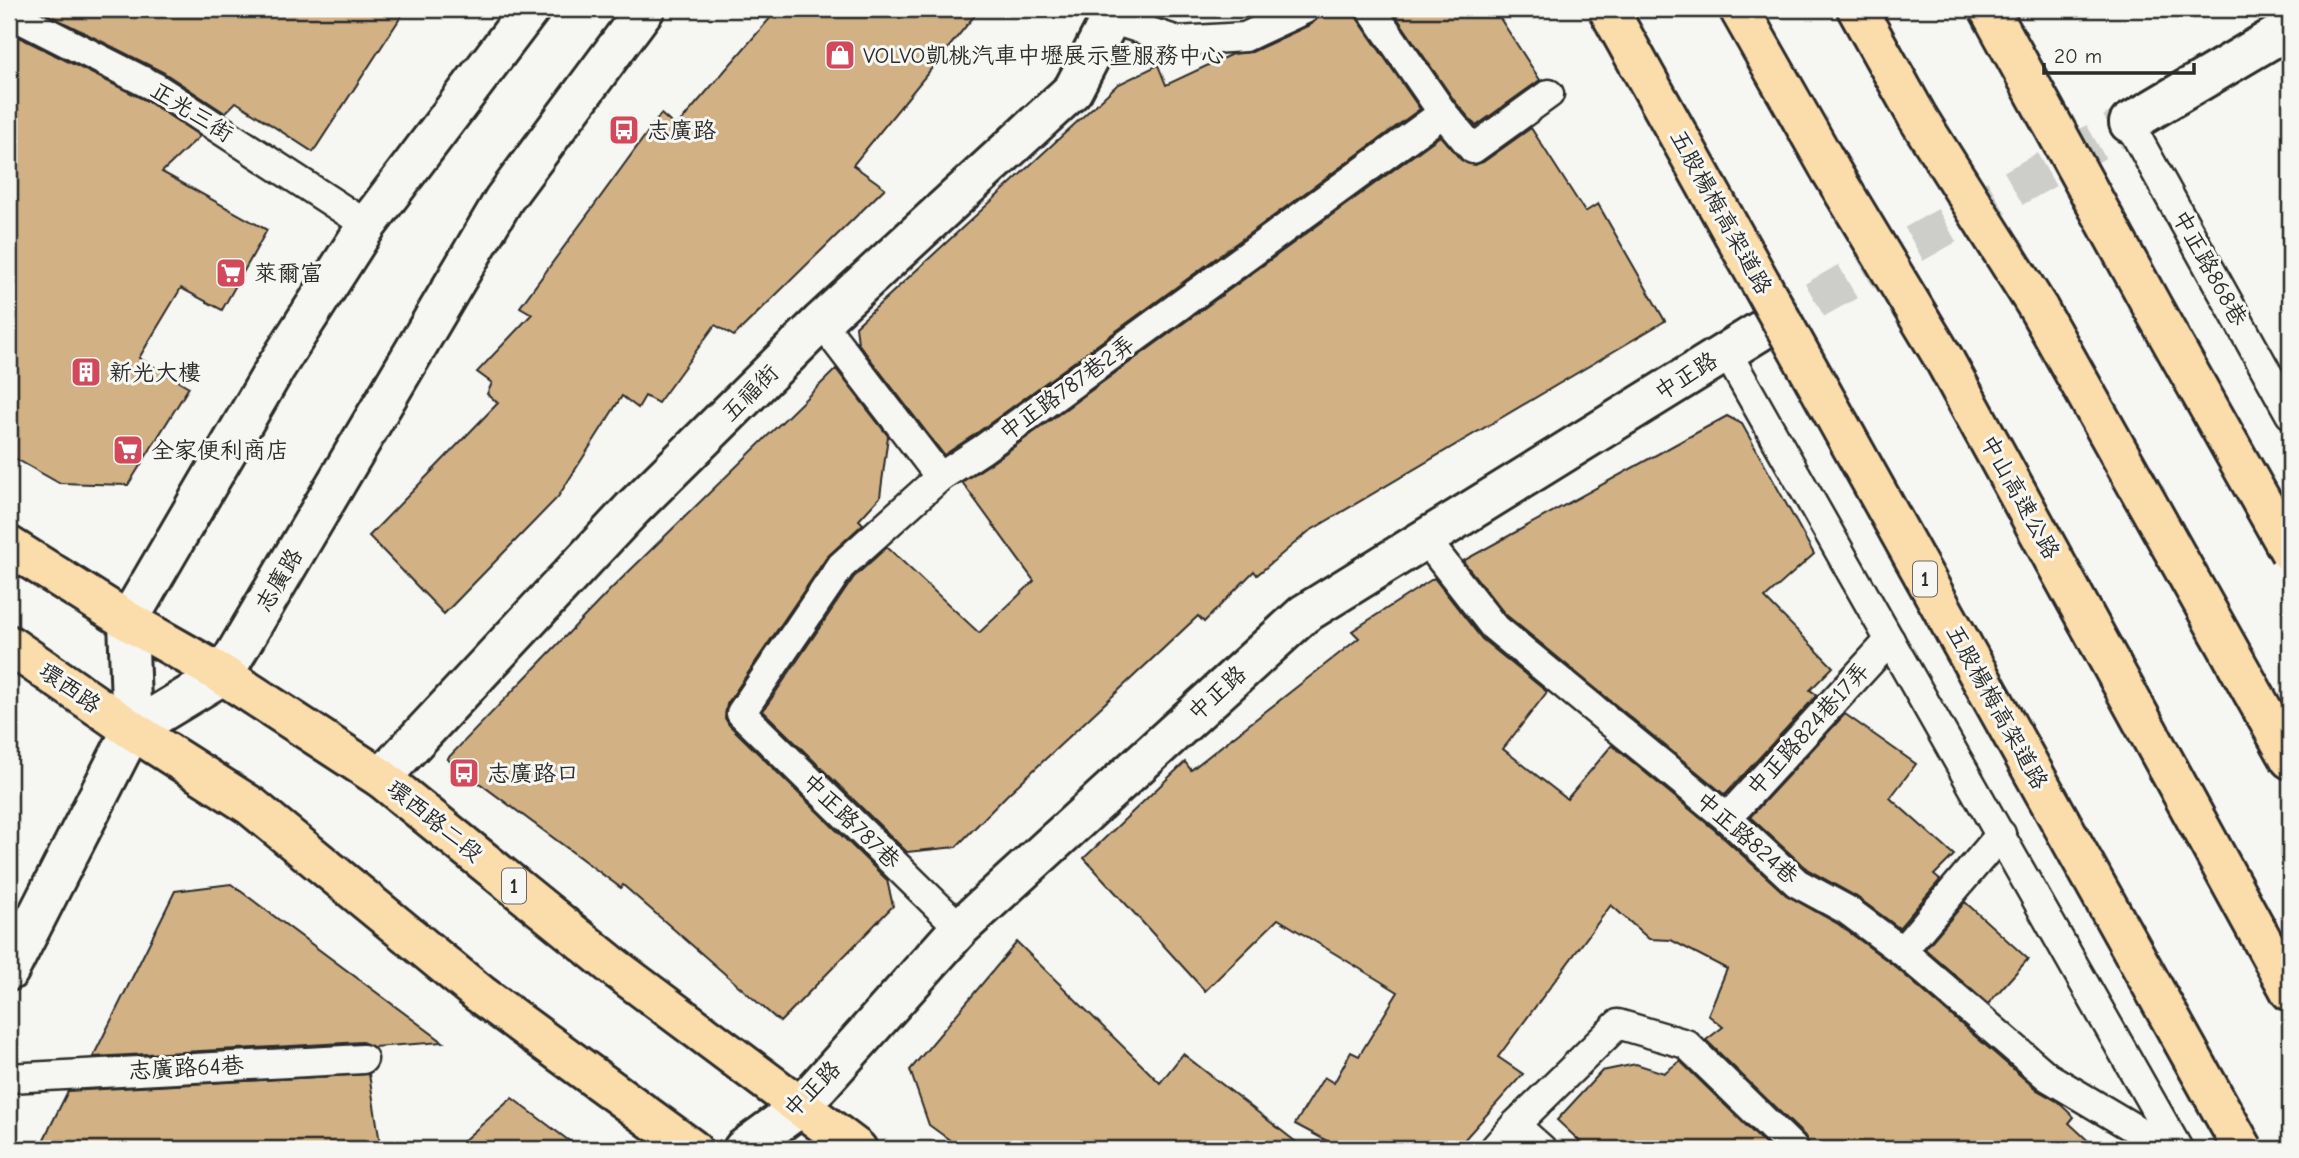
<svg xmlns="http://www.w3.org/2000/svg" width="2299" height="1158" font-family="'Comic Neue','LXGW WenKai TC',sans-serif">
	<style>
		.building { fill: #d2b285; stroke: #2b2b2b; stroke-width: 2 }
		.lines { fill: none; stroke-linecap: round; stroke-linejoin: round }
		.street-tunnel { stroke: #cdcdca; stroke-width: 38; stroke-dasharray: 38 19; stroke-linecap: butt }
		.lane-casing { stroke: #2b2b2b; stroke-width: 33 }
		.street-casing { stroke: #2b2b2b; stroke-width: 44 }
		.secondary-casing { stroke: #2b2b2b; stroke-width: 44 }
		.primary-casing { stroke: #2b2b2b; stroke-width: 44 }
		.highway-casing { stroke: #2b2b2b; stroke-width: 44 }
		.lane { stroke: #f6f6f2; stroke-width: 28 }
		.street { stroke: #f6f6f2; stroke-width: 38 }
		.secondary { stroke: #f6f6f2; stroke-width: 38 }
		.primary { stroke: #fbdcab; stroke-width: 38 }
		.highway { stroke: #fbdcab; stroke-width: 38 }
		.highway-bridge-casing { stroke: #2b2b2b; stroke-width: 44; stroke-linecap: butt }
		.highway-bridge { stroke: #fbdcab; stroke-width: 38 }
		.labels { text-anchor: middle; dominant-baseline: central; stroke-width: 6; stroke-linejoin: round; paint-order: stroke }
		.shield { fill: #f6f6f2; stroke: #686867; stroke-width: 2 }
		.shield-label { font-size: 21px; font-weight: bold; fill: #2b2b2b }
		.poi-label { font-size: 23px; fill: #2b2b2b; stroke: #f6f6f2; text-anchor: start }
		.street-label { font-size: 23px; fill: #2b2b2b; stroke: #f6f6f2 }
	</style>
	<rect width="100%" height="100%" fill="#f6f6f2"/>
	<filter id="ink" filterUnits="userSpaceOnUse"><feTurbulence type="fractalNoise" baseFrequency=".0143" numOctaves="2"/><feDisplacementMap in="SourceGraphic" scale="14" xChannelSelector="R" yChannelSelector="G"/><feConvolveMatrix kernelMatrix="1 2 1 2 8 2 1 2 1" color-interpolation-filters="sRGB"/></filter>
	<g filter="url(#ink)">
		<g class="building">
			<polygon points="37,9 406,9 313,152 236,102 225,113 163,72"/>
			<polygon points="778,9 980,9 853,165 885,188 734,336 715,325 658,403 645,396 638,408 622,396 558,497 444,614 369,536 498,403 487,394 492,383 477,372 532,314 520,307 661,114 676,127"/>
			<polygon points="1332,9 1355,9 1357,18 1420,109 974,435 944,455 858,343 856,326 1117,85 1158,65 1166,85 1232,54 1252,52 1312,24 1320,14"/>
			<polygon points="1391,9 1494,9 1540,80 1476,126 1456,103"/>
			<polygon points="9,32 147,101 200,136 162,172 267,230 222,310 181,288 139,358 189,387 128,485 59,483 9,455"/>
			<polygon points="1531,128 1585,212 1598,204 1665,321 1308,532 1257,575 1254,571 1204,622 1198,616 1007,795 956,847 907,852 763,711 854,577 887,547 979,633 1034,581 962,482 993,462 1440,136 1461,160 1474,165 1483,162"/>
			<polygon points="836,369 888,436 880,497 859,520 863,524 827,557 727,704 725,718 729,725 887,880 893,906 780,1022 623,885 621,888 447,759 611,589"/>
			<polygon points="1727,416 1742,424 1814,554 1765,598 1833,667 1810,690 1817,695 1725,795 1505,614 1463,561"/>
			<polygon points="1434,578 1482,639 1547,692 1503,749 1567,799 1612,745 1716,831 1786,895 1838,924 1892,964 2037,1090 2058,1102 2074,1117 2069,1123 2097,1149 1810,1149 1806,1137 1706,1040 1723,1027 1708,1015 1727,969 1671,940 1649,939 1611,905 1498,1057 1523,1074 1456,1149 1342,1149 1295,1124 1324,1077 1334,1083 1351,1052 1359,1056 1398,992 1278,919 1205,991 1084,858 1185,762 1191,770 1359,638 1352,631"/>
			<polygon points="1845,714 1916,764 1890,798 1954,855 1934,875 1940,880 1899,928 1857,897 1807,869 1750,817"/>
			<polygon points="231,884 443,1042 373,1047 362,1042 93,1057 175,891"/>
			<polygon points="1965,902 2028,959 1988,1004 1925,949"/>
			<polygon points="1017,942 1160,1083 1183,1054 1305,1149 962,1149 929,1125 910,1070"/>
			<polygon points="1680,1061 1770,1149 1588,1149 1557,1120 1602,1071 1636,1064 1664,1073"/>
			<polygon points="369,1074 381,1149 39,1149 68,1091"/>
			<polygon points="512,1098 580,1149 454,1149"/>
		</g>
		<g class="lines">
			<polyline class="street-tunnel" points="1765,328 2129,123"/>
			<g class="lane-casing">
				<g id="lane">
					<polyline points="1371,9 1443,113 1473,149 1549,94"/>
					<polyline points="9,13 155,87 367,225"/>
					<polyline points="1110,19 1178,41 1245,37 1305,9"/>
					<polyline points="2129,123 2290,414"/>
					<polyline points="821,322 940,477"/>
					<polyline points="1726,351 2178,1149"/>
					<polyline points="1425,539 1493,626 1727,818 1797,883 1847,910 1902,951 2048,1077 2169,1149"/>
					<polyline points="1727,818 1890,640"/>
					<polyline points="960,928 741,713 841,566 940,477 983,449 1443,113"/>
					<polyline points="1902,951 2001,834"/>
					<polyline points="9,1078 363,1059"/>
					<polyline points="1515,1125 1542,1149"/>
					<polyline points="1494,1149 1515,1125 1618,1024 1686,1044 1794,1149"/>
				</g>
			</g>
			<g class="street-casing">
				<g id="street">
					<polyline points="2129,123 2290,28"/>
					<polyline points="381,778 632,509 821,322 1073,90 1110,19 1108,9"/>
					<polyline points="9,971 132,730"/>
					<polyline points="743,1149 799,1108 960,928 1304,614 1765,328"/>
				</g>
			</g>
			<g class="secondary-casing">
				<polyline id="secondary" points="530,9 367,225 276,367 128,621 132,730 223,675 504,199 645,9"/>
			</g>
			<g class="primary-casing">
				<g id="primary">
					<polyline points="9,546 128,621 223,675 381,778 614,967 857,1149"/>
					<polyline points="9,645 132,730 251,806 480,994 692,1149"/>
				</g>
			</g>
			<g class="highway-casing">
				<g id="highway">
					<polyline points="1739,9 1831,171"/>
					<polyline points="1857,9 1918,118"/>
					<polyline points="2038,308 2290,759"/>
					<polyline points="1944,359 2290,991"/>
				</g>
			</g>
			<use href="#lane" class="lane"/>
			<use href="#street" class="street"/>
			<use href="#secondary" class="secondary"/>
			<use href="#primary" class="primary"/>
			<use href="#highway" class="highway"/>
			<g class="highway-bridge-casing">
				<g id="highway-bridge">
					<polyline points="1608,9 2243,1149"/>
					<polyline points="1989,9 2153,308 2290,552"/>
					<polyline points="1918,118 2038,308"/>
					<polyline points="1831,171 1944,359"/>
				</g>
			</g>
			<use href="#highway-bridge" class="highway-bridge"/>
		</g>
	</g>
	<defs>
		<g id="shop-square" transform="scale(1.575)"><rect x="-9" y="-9" width="18" height="18" rx="4" fill="#d1495b" stroke="#f6f6f2"/><path d="M-5-2.5h2.3a2.7 3.5 0 0 1 5.4 0H5L5.5 6h-11ZM-1.5-2.5h3a1.5 2.3 0 0 0-3 0Z" fill="#fff"/></g>
		<g id="bus-square" transform="scale(1.575)"><rect x="-9" y="-9" width="18" height="18" rx="4" fill="#d1495b" stroke="#f6f6f2"/><path d="M-5-6H5V4H4V6H2V4H-2V6H-4V4H-5ZM-3.5-4V0h7V-4ZM-3.5 1.2v1.5H-2V1.2ZM2 1.2v1.5H3.5V1.2Z" fill="#fff"/></g>
		<g id="supermarket-square" transform="scale(1.575)"><rect x="-9" y="-9" width="18" height="18" rx="4" fill="#d1495b" stroke="#f6f6f2"/><path d="M-6-5.5h2.5l.6 2H6L4.5 2H-2.5L-4.4-4H-6ZM-1.5 3.2a1.3 1.3 0 1 0 .1 0ZM3 3.2a1.3 1.3 0 1 0 .1 0Z" fill="#fff"/></g>
		<g id="building-square" transform="scale(1.575)"><rect x="-9" y="-9" width="18" height="18" rx="4" fill="#d1495b" stroke="#f6f6f2"/><path d="M-4-6H4V6H1V3H-1V6H-4ZM-2.5-4.3h1.7v1.8h-1.7ZM.8-4.3h1.7v1.8H.8ZM-2.5-1h1.7V.8h-1.7ZM.8-1h1.7V.8H.8Z" fill="#fff"/></g>
	</defs>
	<g fill-rule="evenodd">
		<use href="#shop-square" x="840" y="55"/>
		<use href="#bus-square" x="624" y="130"/>
		<use href="#supermarket-square" x="231" y="273"/>
		<use href="#building-square" x="86" y="372"/>
		<use href="#supermarket-square" x="128" y="450"/>
		<use href="#bus-square" x="464" y="773"/>
	</g>
	<g class="labels">
		<g class="shield">
			<rect x="1913" y="561.5" width="24" height="35" rx="5"/>
			<rect x="502" y="868.5" width="24" height="35" rx="5"/>
		</g>
		<g class="shield-label">
			<text x="1925" y="579">1</text>
			<text x="514" y="886">1</text>
		</g>
		<g class="poi-label">
			<text x="863" y="55">VOLVO凱桃汽車中壢展示暨服務中心</text>
			<text x="647" y="130">志廣路</text>
			<text x="254" y="273">萊爾富</text>
			<text x="109" y="372">新光大樓</text>
			<text x="151" y="450">全家便利商店</text>
			<text x="487" y="773">志廣路口</text>
		</g>
		<g class="street-label">
			<text transform="translate(192 112) rotate(32)">正光三街</text>
			<text transform="translate(1721 212) rotate(61)">五股楊梅高架道路</text>
			<text transform="translate(2210 268) rotate(61)">中正路868巷</text>
			<text transform="translate(1686 376) rotate(-32)">中正路</text>
			<text transform="translate(1067 388) rotate(-36)">中正路787巷2弄</text>
			<text transform="translate(750 393) rotate(-45)">五福街</text>
			<text transform="translate(2020 497) rotate(61)">中山高速公路</text>
			<text transform="translate(279 580) rotate(-59)">志廣路</text>
			<text transform="translate(70 688) rotate(35)">環西路</text>
			<text transform="translate(1217 693) rotate(-42)">中正路</text>
			<text transform="translate(1997 707) rotate(61)">五股楊梅高架道路</text>
			<text transform="translate(1808 729) rotate(-48)">中正路824巷17弄</text>
			<text transform="translate(435 821) rotate(39)">環西路二段</text>
			<text transform="translate(851 821) rotate(44)">中正路787巷</text>
			<text transform="translate(1747 838) rotate(41)">中正路824巷</text>
			<text transform="translate(186 1068) rotate(-3)">志廣路64巷</text>
			<text transform="translate(812 1089) rotate(-45)">中正路</text>
		</g>
	</g>
	<rect width="2299" height="1158" fill="none" stroke="#f6f6f2" stroke-width="35"/>
	<rect x="18" y="18" width="2264" height="1123" fill="none" stroke="#2b2b2b" stroke-width="2.5" filter="url(#ink)"/>
	<path d="M2044 63v10h150v-10" fill="none" stroke="#2b2b2b" stroke-width="3.5"/>
	<text x="2054" y="63" font-size="21" fill="#2b2b2b" stroke="#f6f6f2" stroke-width="5" paint-order="stroke">20 m</text>
</svg>
